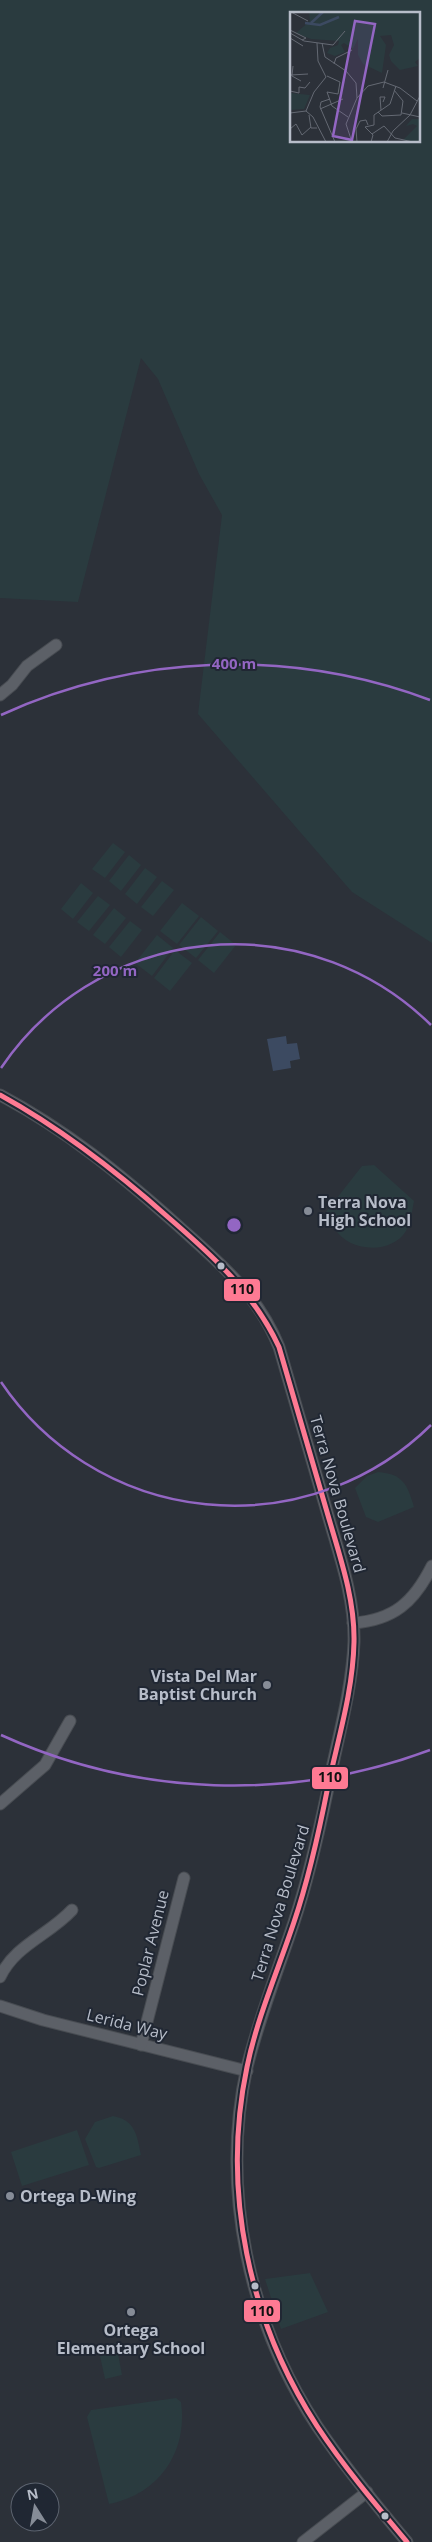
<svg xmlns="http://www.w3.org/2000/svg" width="432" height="2542" font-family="'Open Sans',sans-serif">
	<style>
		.green { fill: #2a3b3f; fill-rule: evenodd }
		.water { fill: #3c4a61 }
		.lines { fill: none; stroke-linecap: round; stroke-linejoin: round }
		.minor-casing { stroke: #484c52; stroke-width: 13 }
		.minor { stroke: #5c6067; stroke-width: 11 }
		.bus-1-casing { stroke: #202733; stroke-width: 9 }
		.bus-1 { stroke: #fe7a93; stroke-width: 5 }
		.ring { fill: none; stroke: #9366c3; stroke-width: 2.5 }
		.poi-dot { fill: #868c97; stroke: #202733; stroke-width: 2 }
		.bus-dot { fill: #b7bdc9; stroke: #202733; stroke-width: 2 }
		.labels { text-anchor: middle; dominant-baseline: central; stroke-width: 4; stroke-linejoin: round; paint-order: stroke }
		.poi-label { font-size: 16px; font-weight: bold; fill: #b7bdc9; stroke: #202733; text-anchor: start }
		.street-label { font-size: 16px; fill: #b7bdc9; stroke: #202733 }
		.inset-river { fill: none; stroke: #3c4a61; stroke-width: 2.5 }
		.inset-road { fill: none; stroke: #646973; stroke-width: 1 }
		.view { fill: #9366c3; fill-opacity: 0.15; stroke: #9366c3; stroke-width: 2.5 }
		.inset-edge { fill: none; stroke: #b7bdc9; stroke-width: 2.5 }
		.centre { fill: #9366c3; stroke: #202733; stroke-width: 2.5 }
		.ring-label { font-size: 15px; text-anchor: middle; font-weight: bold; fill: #9366c3; stroke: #202733; stroke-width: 4; stroke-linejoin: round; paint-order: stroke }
		.line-badge { stroke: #202733; stroke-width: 2 }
		.pale-badge-label { font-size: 14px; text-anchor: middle; font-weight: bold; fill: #111 }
	</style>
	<rect width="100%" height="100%" fill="#2c3139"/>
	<g class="green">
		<path d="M 0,0 L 432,0 L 432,943 L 352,892 L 198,714 L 222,515 L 199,474 L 158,379 L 141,358 L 78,602 L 0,598 ZM 291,14 L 418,14 L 418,141 L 291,141 Z"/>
		<polygon points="113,843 125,852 105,878 92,869"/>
		<polygon points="129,855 141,865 121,891 109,881"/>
		<polygon points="145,868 157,877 137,904 125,894"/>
		<polygon points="162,881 174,890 153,916 141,907"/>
		<polygon points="81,883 93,893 73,919 61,909"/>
		<polygon points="98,896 110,905 89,931 77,922"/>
		<polygon points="182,903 199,916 177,944 160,931"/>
		<polygon points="114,908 126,918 105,944 93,935"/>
		<polygon points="201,917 218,931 196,958 179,945"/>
		<polygon points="130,921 142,930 121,957 109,947"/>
		<polygon points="220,932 236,945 214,973 198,960"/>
		<polygon points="157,935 173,948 152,976 135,963"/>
		<polygon points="175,950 192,963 170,991 154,978"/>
		<path d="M 374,1165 L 414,1201 C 412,1211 411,1222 406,1231 C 391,1255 349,1252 335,1229 C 331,1224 329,1217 326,1212 L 362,1166 Z"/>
		<path d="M 378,1472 C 403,1474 407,1484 414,1507 L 378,1522 L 366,1517 L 355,1488 L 367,1476 Z"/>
		<path d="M 113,2116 C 135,2120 137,2135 141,2155 L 99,2168 L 96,2167 L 85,2139 L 95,2122 Z"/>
		<polygon points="77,2130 89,2165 22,2186 11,2152"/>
		<polygon points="310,2273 328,2312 281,2329 265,2279"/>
		<polygon points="116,2343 122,2375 105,2379 98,2347"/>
		<path d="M 176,2398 L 181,2402 C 188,2452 159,2494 109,2504 L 87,2417 L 91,2410 Z"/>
	</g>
	<polygon class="water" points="286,1036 287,1044 297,1043 300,1059 290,1061 291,1068 273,1071 267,1039"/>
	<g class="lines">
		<g class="minor-casing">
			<g id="minor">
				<polyline points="0,695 12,685 27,666 56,645"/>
				<path d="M 0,1095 C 66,1130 120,1174 175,1223 C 218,1262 257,1292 279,1347 C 295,1402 311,1457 327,1512 C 339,1554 355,1598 354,1642 C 352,1692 336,1744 327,1793 C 318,1836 308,1880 294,1922 C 278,1970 259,2018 247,2067 C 220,2189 249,2323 317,2426 C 344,2466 376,2505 407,2542"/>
				<path d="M 353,1623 C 394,1620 414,1602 432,1566"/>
				<polyline points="0,1804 45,1765 70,1721"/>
				<path d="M 0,1977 C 15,1945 49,1935 72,1910"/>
				<polyline points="0,2006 43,2020 247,2071"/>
				<polyline points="141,2045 184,1878"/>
				<polyline points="303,2542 367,2492"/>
			</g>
		</g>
		<use href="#minor" class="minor"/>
		<g class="bus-1-casing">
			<path id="bus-1" d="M 0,1095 C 62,1129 116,1171 169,1218 C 213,1256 254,1293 279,1347 C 295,1402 311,1457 327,1512 C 339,1554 355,1598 354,1642 C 353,1691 338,1739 328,1786 C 319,1832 309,1878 294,1922 C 278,1970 257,2018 247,2067 C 221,2191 249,2321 317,2426 C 344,2467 376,2505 407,2542"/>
		</g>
		<use href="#bus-1" class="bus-1"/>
	</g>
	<g class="ring">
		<path d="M431 1425A281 281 0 0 1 1 1382M1 1068A281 281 0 0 1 431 1025"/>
		<path d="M430 1750A561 561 0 0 1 1 1735M1 715A561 561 0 0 1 430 700"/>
	</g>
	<g class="poi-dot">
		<circle cx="308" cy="1211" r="5"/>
		<circle cx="267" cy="1685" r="5"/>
		<circle cx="10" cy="2196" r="5"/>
		<circle cx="131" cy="2312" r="5"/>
	</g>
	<g class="bus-dot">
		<circle cx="221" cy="1266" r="4.5"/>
		<circle cx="255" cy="2286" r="4.5"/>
		<circle cx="385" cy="2516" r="4.5"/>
	</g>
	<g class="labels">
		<g class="poi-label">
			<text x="318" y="1202">Terra Nova<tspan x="318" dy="18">High School</tspan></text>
			<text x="257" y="1676" text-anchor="end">Vista Del Mar<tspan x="257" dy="18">Baptist Church</tspan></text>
			<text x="20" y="2196">Ortega D-Wing</text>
			<text x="131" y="2330" text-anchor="middle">Ortega<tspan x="131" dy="18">Elementary School</tspan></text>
		</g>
		<g class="street-label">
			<text transform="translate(338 1494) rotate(74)">Terra Nova Boulevard</text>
			<text transform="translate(280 1903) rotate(-73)">Terra Nova Boulevard</text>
			<text transform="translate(150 1943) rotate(-76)">Poplar Avenue</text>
			<text transform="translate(127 2024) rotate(14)">Lerida Way</text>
		</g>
	</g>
	<g transform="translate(290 12)">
		<rect width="130" height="130" fill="#2c3139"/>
		<path d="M 19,0 L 130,0 L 130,46 L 125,50 L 128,54 L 110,58 L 101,49 L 99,43 L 104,33 L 101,23 L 90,24 L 96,33 L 92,61 L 73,52 L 68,43 L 68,27 L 63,37 L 54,31 L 51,33 L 55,40 L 45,44 L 37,41 L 40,36 L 48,33 L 49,29 L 21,27 L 6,21 L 20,9 ZM 0,81 L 20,83 L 14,97 L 0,98 ZM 122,107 L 130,107 L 130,130 L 113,128 L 127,114 L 123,112 L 116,114 Z" fill="#2a3b3f"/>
		<path class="inset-river" d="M 15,11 L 30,13 L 49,5M 21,11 L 33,0"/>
		<path class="inset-road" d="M 1,0 L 18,9M 0,18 L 16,26 L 12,28M 0,21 L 14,29 L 43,33 L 55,19M 0,26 L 13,34M 32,31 L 35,45 L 56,59 L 66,71 L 67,86 L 56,112 L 62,130M 44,52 L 46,46 L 62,38M 3,54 L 2,64 L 11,69M 1,63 L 18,62M 37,64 L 50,70 L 48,82 L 37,80 L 42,94 L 58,105M 93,76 L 98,58M 0,79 L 9,81 L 9,75 L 15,76 L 20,70M 67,86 L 78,74 L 94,70 L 110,76 L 127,89M 40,87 L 31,90 L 30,95 L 45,130M 30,97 L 53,87M 91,98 L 90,85 L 95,85 L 93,90M 16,99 L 23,105 L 36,130M 88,100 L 92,104 L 111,103 L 113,89 L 104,78M 0,101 L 16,99 L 24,80 L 36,65 L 28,49 L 27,31M 112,101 L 130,105M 19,103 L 21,116 L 27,116M 0,117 L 6,112 L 12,123 L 21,115M 82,122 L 94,114 L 105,126 L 123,130M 67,130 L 66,117 L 70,109 L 76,108 L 78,113M 81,130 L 83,123 L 75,115 L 84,113 L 84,103 L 100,92 L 106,74M 97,130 L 103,119 L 120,103 L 130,84"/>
		<path class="view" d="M 65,9 L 85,12 L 62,128 L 43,124 Z"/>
		<rect width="130" height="130" class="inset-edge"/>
	</g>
	<circle cx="234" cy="1225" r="8" class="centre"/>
	<g class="ring-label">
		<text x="234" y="669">400 m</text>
		<text x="115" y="976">200 m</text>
	</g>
	<g class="line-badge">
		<rect x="223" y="1278" width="38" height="24" rx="5" fill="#fe7a93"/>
		<rect x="311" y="1766" width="38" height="24" rx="5" fill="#fe7a93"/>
		<rect x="243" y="2299" width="38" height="24" rx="5" fill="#fe7a93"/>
	</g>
	<g class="pale-badge-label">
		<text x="242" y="1294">110</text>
		<text x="330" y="1782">110</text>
		<text x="262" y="2316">110</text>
	</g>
	<g transform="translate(35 2507) rotate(349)"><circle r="24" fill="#202733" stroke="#5c636f"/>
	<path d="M0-4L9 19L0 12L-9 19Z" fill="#868c97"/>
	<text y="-8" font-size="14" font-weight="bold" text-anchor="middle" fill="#b7bdc9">N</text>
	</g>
</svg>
